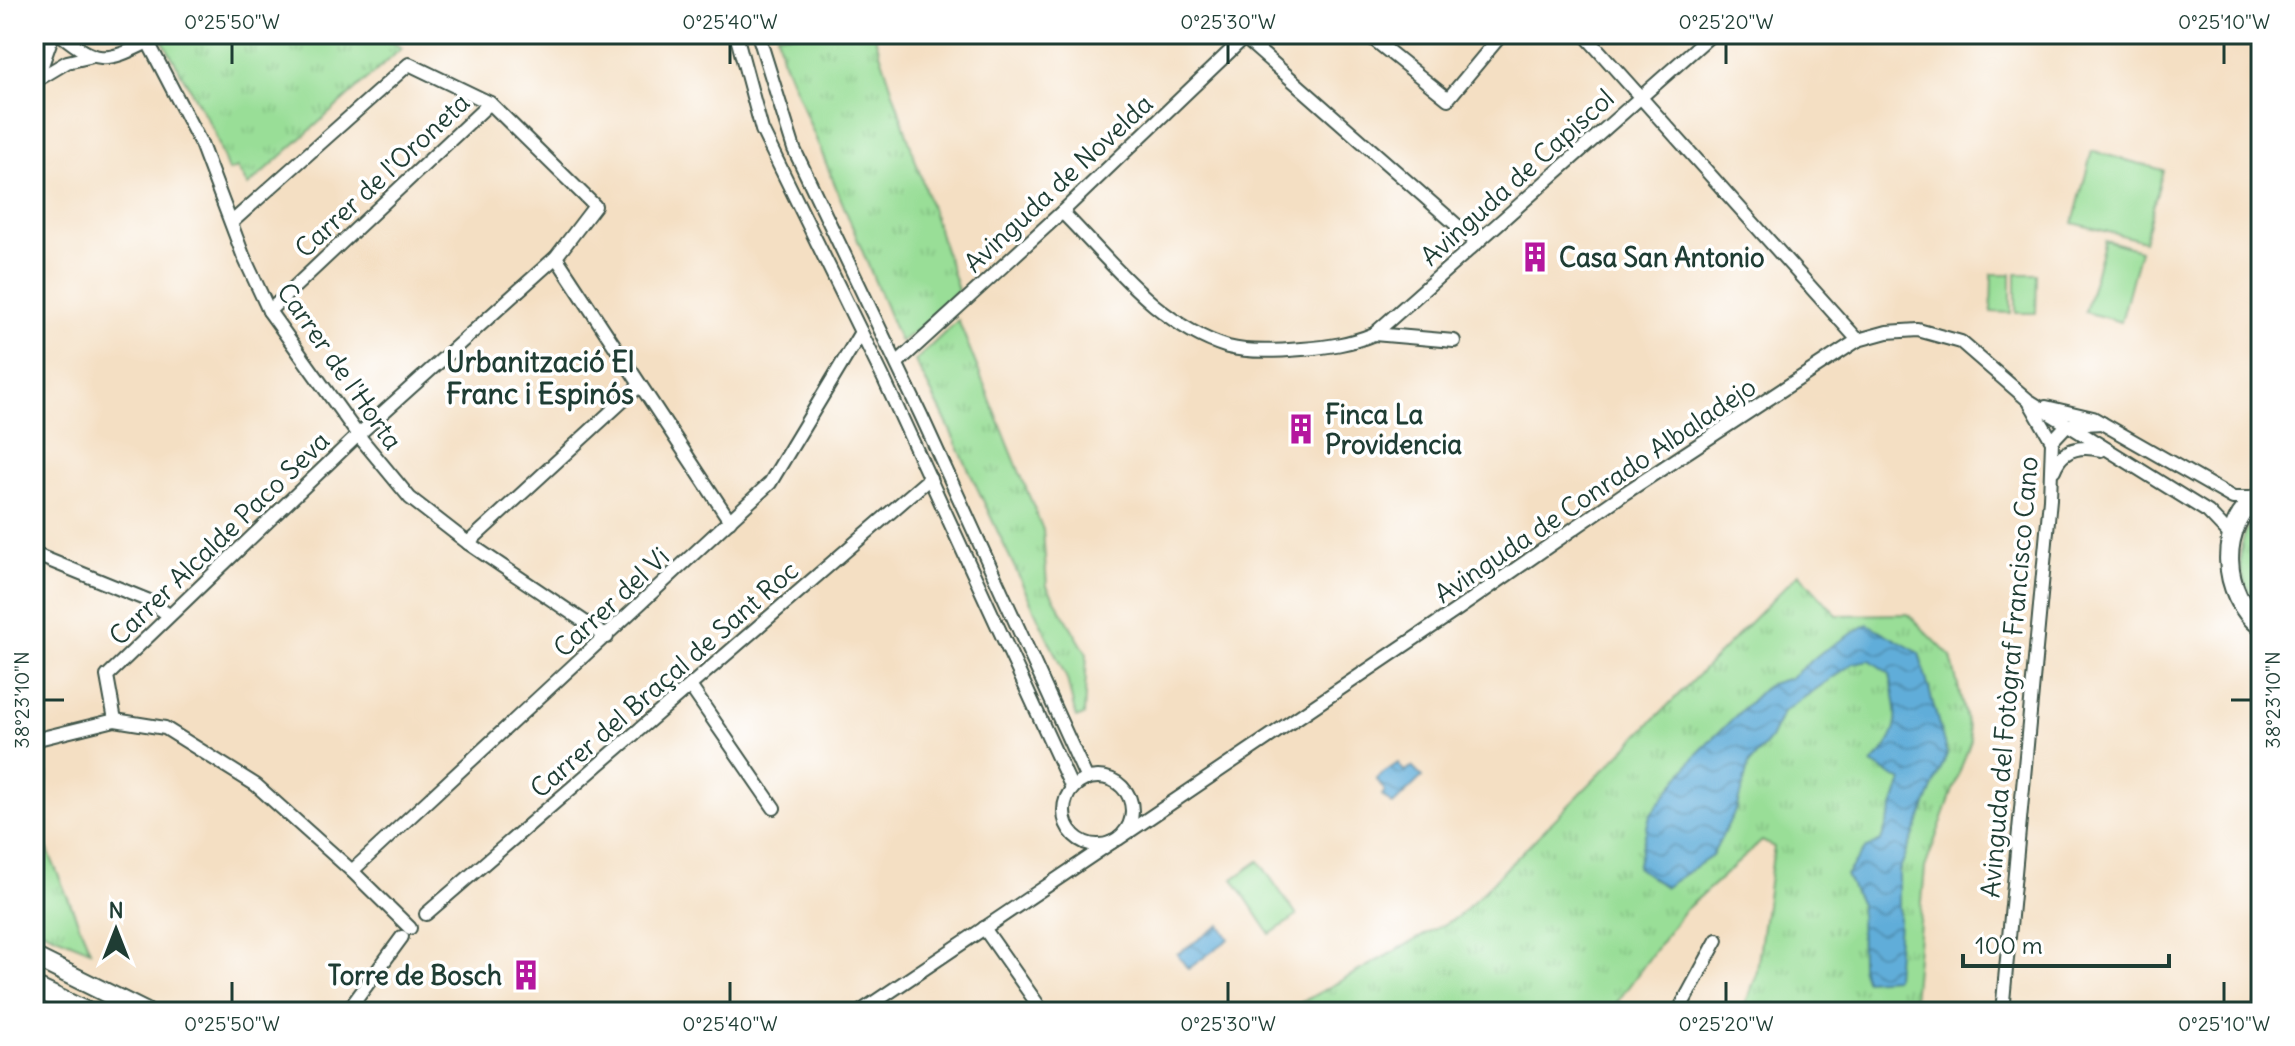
<svg xmlns="http://www.w3.org/2000/svg" width="2295" height="1046" font-family="Delius,sans-serif">
	<style>
		.grass { fill: url(#grass-tufts); stroke: #5c8e66; stroke-width: 2 }
		.garden { fill: #99de97; stroke: #5c8e66; stroke-width: 2 }
		.water { fill: url(#water-waves); stroke: #407586; stroke-width: 2 }
		.lines { fill: none; stroke-linecap: round; stroke-linejoin: round }
		.street-casing { stroke: #3f5549; stroke-width: 16 }
		.secondary-casing { stroke: #3f5549; stroke-width: 22 }
		.street { stroke: #fff; stroke-width: 12 }
		.secondary { stroke: #fff; stroke-width: 18 }
		.ticks { fill: none; stroke: #1f3d34; stroke-width: 3 }
		.labels { text-anchor: middle; dominant-baseline: central; stroke-width: 7; stroke-linejoin: round; paint-order: stroke }
		.street-label { font-size: 26px; fill: #1f3d34; stroke: #fff }
		.poi-label { font-size: 26px; font-weight: bold; fill: #1f3d34; stroke: #fff; text-anchor: start }
		.neighbourhood-label { font-size: 28px; font-weight: bold; fill: #1f3d34; stroke: #fff }
		.neatline { fill: none; stroke: #1f3d34; stroke-width: 3 }
		.ticks-label { font-size: 20px; text-anchor: middle; fill: #1f3d34 }
	</style>
	<defs>
		<pattern id="grass-tufts" width="24" height="20" patternUnits="userSpaceOnUse" patternTransform="scale(2)"><rect width="24" height="20" fill="#99de97"/><path d="M3 7l-1-3M5 7V3M7 7l1-3M15 17l-1-3M17 17v-4M19 17l1-3" fill="none" stroke="#83bf83"/></pattern>
		<pattern id="water-waves" width="16" height="10" patternUnits="userSpaceOnUse" patternTransform="scale(2)"><rect width="16" height="10" fill="#60add9"/><path d="M0 5q4-4 8 0t8 0" fill="none" stroke="#4f8eb1"/></pattern>
	</defs>
	<rect width="100%" height="100%" fill="#fff"/>
	<filter id="ink" filterUnits="userSpaceOnUse"><feTurbulence type="fractalNoise" baseFrequency=".0125" numOctaves="2"/><feDisplacementMap in="SourceGraphic" scale="16" xChannelSelector="R" yChannelSelector="G"/><feConvolveMatrix kernelMatrix="1 2 1 2 8 2 1 2 1" color-interpolation-filters="sRGB"/></filter>
	<filter id="wash" filterUnits="userSpaceOnUse"><feTurbulence type="fractalNoise" baseFrequency=".006" numOctaves="4" result="noise"/><feDisplacementMap in="SourceGraphic" scale="32" xChannelSelector="R" yChannelSelector="G"/><feGaussianBlur stdDeviation="1.8" result="paint"/><feColorMatrix in="noise" values="0 0 0 0 0 0 0 0 0 0 0 0 0 0 0 0 0 1.4 0 .05"/><feComposite in="paint" operator="in"/></filter>
	<g filter="url(#wash)">
		<rect width="100%" height="100%" fill="#f4dfc3"/>
		<g class="grass">
			<polygon points="159,34 378,34 402,48 248,186 237,168 228,171 214,131"/>
			<polygon points="777,34 874,34 958,290 920,328 900,342 782,57"/>
			<polygon points="958,320 1043,530 1047,586 1087,654 1084,715 1076,718 1067,679 942,413 915,361"/>
			<path d="M 2261,508 L 2261,608 C 2233,577 2234,539 2261,508 Z"/>
			<polygon points="1799,573 1837,615 1908,614 1951,657 1971,740 1925,868 1912,1012 1742,1012 1756,977 1774,847 1762,841 1683,912 1610,1012 1284,1012 1459,916"/>
			<polygon points="34,767 47,773 41,834 90,950 34,927"/>
		</g>
		<g class="garden">
			<polygon points="2092,151 2163,170 2144,241 2073,223"/>
			<polygon points="2105,240 2140,250 2121,322 2085,312"/>
			<polygon points="1992,274 2011,274 2011,313 1991,312"/>
			<polygon points="2016,274 2037,274 2036,313 2016,313"/>
			<polygon points="1259,861 1297,916 1270,934 1233,879"/>
		</g>
		<g class="water">
			<path d="M 1868,624 L 1919,653 L 1947,754 L 1899,871 L 1899,922 L 1895,978 L 1865,980 L 1861,966 L 1860,905 L 1846,875 L 1865,849 L 1881,841 L 1902,781 L 1872,764 C 1904,729 1898,718 1890,674 L 1870,660 L 1854,663 L 1783,712 L 1770,739 L 1749,764 L 1737,807 L 1712,856 L 1665,887 L 1637,867 L 1650,815 L 1697,754 L 1767,685 L 1790,678 L 1823,651 Z"/>
			<polygon points="1398,763 1404,771 1412,767 1422,777 1393,805 1382,795 1385,791 1376,778"/>
			<polygon points="1220,925 1229,939 1188,969 1177,954"/>
		</g>
	</g>
	<g filter="url(#ink)">
		<g class="lines">
			<g class="street-casing">
				<g id="street">
					<path d="M 60,34 C 97,63 104,64 148,42"/>
					<polyline points="147,34 148,42 201,144 243,255 269,311 358,435 410,498 468,543 607,637"/>
					<polyline points="736,34 762,130 883,377 1072,788"/>
					<polyline points="758,34 794,149 921,415 1087,779"/>
					<polyline points="1240,34 1477,243"/>
					<polyline points="1367,34 1448,99 1502,34"/>
					<polyline points="1584,34 1858,340"/>
					<polyline points="37,80 67,62 89,57"/>
					<polyline points="34,88 53,34"/>
					<path d="M 1062,212 C 1112,262 1157,325 1228,347 C 1250,353 1280,351 1302,349 C 1328,347 1350,344 1374,334 L 1712,34"/>
					<polyline points="556,257 730,521"/>
					<polyline points="269,311 490,103"/>
					<polyline points="1374,334 1454,341"/>
					<polyline points="897,363 1062,212 1248,34"/>
					<polyline points="2030,403 2052,441"/>
					<polyline points="2046,407 2093,418 2233,498 2256,498"/>
					<path d="M 2054,470 C 2062,448 2081,445 2101,450"/>
					<polyline points="468,543 640,385"/>
					<polyline points="34,554 147,600 169,615"/>
					<polyline points="690,686 774,808"/>
					<polyline points="115,720 107,676 358,435 556,257 595,206 490,103 409,64 232,222"/>
					<polyline points="34,740 115,720 165,728 256,785 352,871 410,928"/>
					<circle cx="1098" cy="811" r="34"/>
					<polyline points="1118,839 1458,609 1625,493 1858,340 1887,332 1918,330 1961,342 2028,400 2208,512 2231,536"/>
					<polyline points="352,871 770,483 861,332"/>
					<polyline points="426,914 930,478"/>
					<polyline points="984,928 1043,1012"/>
					<polyline points="347,1012 402,937"/>
					<polyline points="860,1012 1112,842"/>
					<polyline points="1678,1012 1717,940"/>
					<polyline points="2002,1012 2050,499 2052,441 2067,425 2102,423"/>
				</g>
			</g>
			<g class="secondary-casing">
				<g id="secondary">
					<path d="M 2261,495 C 2216,525 2221,595 2261,626"/>
					<polyline points="34,957 145,1012"/>
					<polyline points="34,987 87,1012"/>
					<polyline points="2260,1012 2261,998"/>
				</g>
			</g>
			<use href="#street" class="street"/>
			<use href="#secondary" class="secondary"/>
		</g>
	</g>
	<path class="ticks" d="M 232,44 L 232,64M 730,44 L 730,64M 1228,44 L 1228,64M 1726,44 L 1726,64M 2224,44 L 2224,64M 44,700 L 64,700M 2231,700 L 2251,700M 232,982 L 232,1002M 730,982 L 730,1002M 1228,982 L 1228,1002M 1726,982 L 1726,1002M 2224,982 L 2224,1002"/>
	<defs>
		<g id="building-bare" transform="scale(2.4)"><path d="M-4-6H4V6H1V3H-1V6H-4ZM-2.5-4.3h1.7v1.8h-1.7ZM.8-4.3h1.7v1.8H.8ZM-2.5-1h1.7V.8h-1.7ZM.8-1h1.7V.8H.8Z" fill="#b5179e" stroke="#fff" stroke-width="2.5" paint-order="stroke"/></g>
	</defs>
	<g fill-rule="evenodd">
		<use href="#building-bare" x="1535" y="257"/>
		<use href="#building-bare" x="1301" y="429"/>
		<use href="#building-bare" x="526" y="975"/>
	</g>
	<g class="labels">
		<g class="street-label">
			<text transform="translate(382 175) rotate(-43)">Carrer de l'Oroneta</text>
			<text transform="translate(1517 177) rotate(-42)">Avinguda de Capiscol</text>
			<text transform="translate(1058 183) rotate(-43)">Avinguda de Novelda</text>
			<text transform="translate(340 366) rotate(55)">Carrer de l'Horta</text>
			<text transform="translate(1595 490) rotate(-34)">Avinguda de Conrado Albaladejo</text>
			<text transform="translate(219 538) rotate(-44)">Carrer Alcalde Paco Seva</text>
			<text transform="translate(611 602) rotate(-43)">Carrer del Vi</text>
			<text transform="translate(2009 677) rotate(-85)">Avinguda del Fotògraf Francisco Cano</text>
			<text transform="translate(664 679) rotate(-41)">Carrer del Braçal de Sant Roc</text>
		</g>
		<g class="poi-label">
			<text x="1559" y="257">Casa San Antonio</text>
			<text x="1325" y="414">Finca La<tspan x="1325" dy="30">Providencia</tspan></text>
			<text x="502" y="975" text-anchor="end">Torre de Bosch</text>
		</g>
		<g class="neighbourhood-label">
			<text x="540" y="362">Urbanització El<tspan x="540" dy="32">Franc i Espinós</tspan></text>
		</g>
	</g>
	<rect width="2295" height="1046" fill="none" stroke="#fff" stroke-width="88"/>
	<g transform="translate(116 930)" stroke="#ffffff" stroke-width="6" paint-order="stroke">
	<path d="M0-6L14 30L0 20L-14 30Z" fill="#1f3d34"/>
	<text y="-12" font-size="22" font-weight="bold" text-anchor="middle" fill="#1f3d34">N</text>
	</g>
	<path d="M1963 954v12h206v-12" fill="none" stroke="#1f3d34" stroke-width="4"/>
	<text x="1975" y="954" font-size="24" fill="#1f3d34" stroke="#ffffff" stroke-width="6" paint-order="stroke">100 m</text>
	<rect x="44" y="44" width="2207" height="958" class="neatline"/>
	<g class="ticks-label">
		<text x="232" y="29">0°25'50"W</text>
		<text x="730" y="29">0°25'40"W</text>
		<text x="1228" y="29">0°25'30"W</text>
		<text x="1726" y="29">0°25'20"W</text>
		<text x="2224" y="29">0°25'10"W</text>
		<text transform="translate(22 700) rotate(-90)" y="7">38°23'10"N</text>
		<text transform="translate(2273 700) rotate(-90)" y="7">38°23'10"N</text>
		<text x="232" y="1031">0°25'50"W</text>
		<text x="730" y="1031">0°25'40"W</text>
		<text x="1228" y="1031">0°25'30"W</text>
		<text x="1726" y="1031">0°25'20"W</text>
		<text x="2224" y="1031">0°25'10"W</text>
	</g>
</svg>
